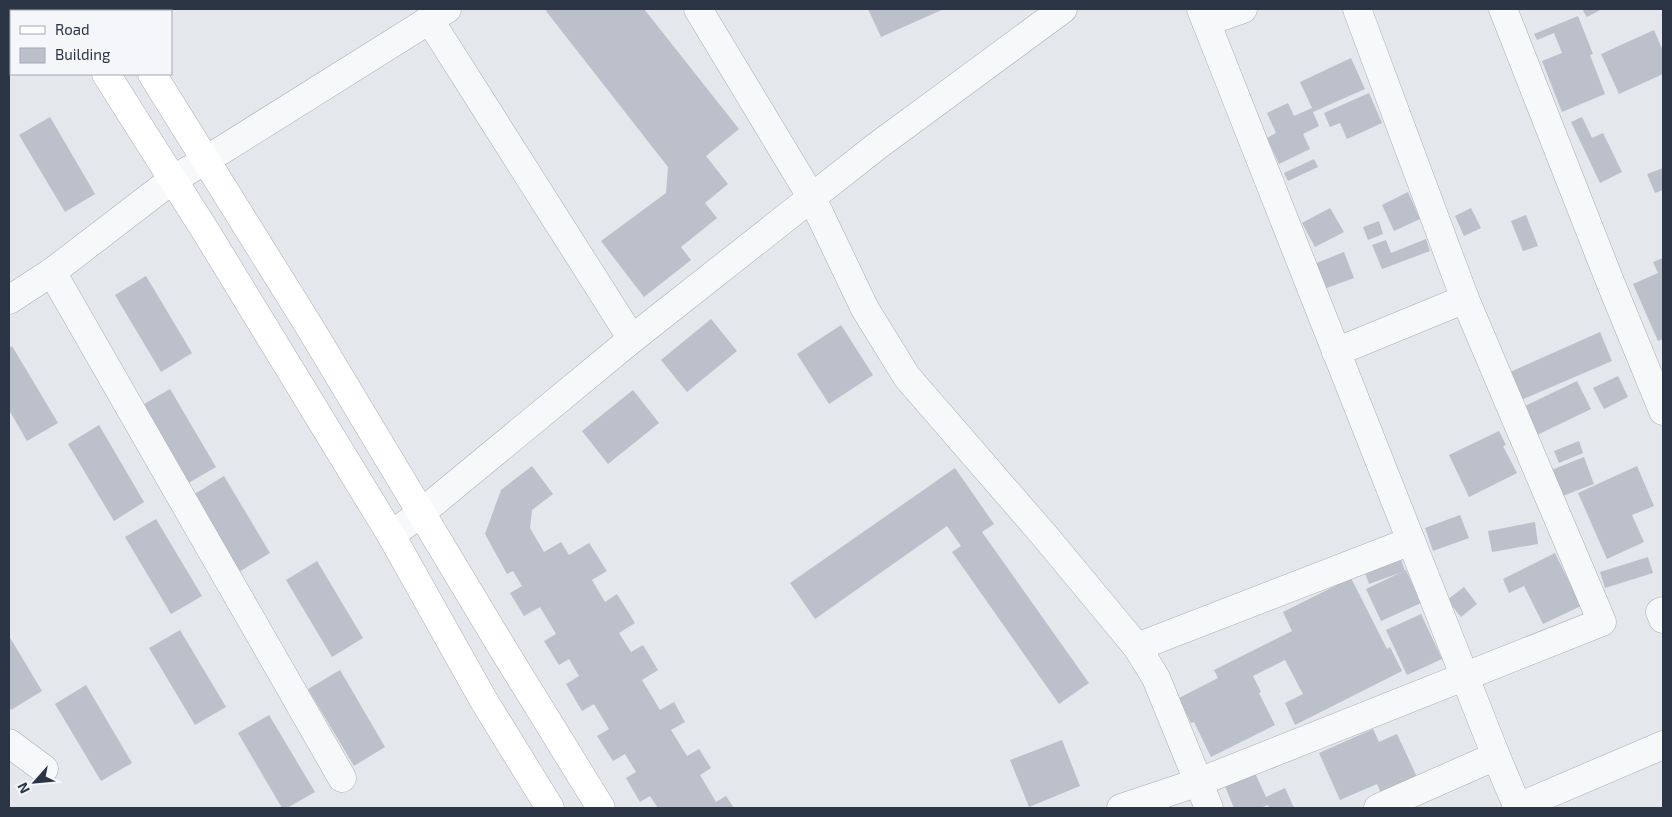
<svg xmlns="http://www.w3.org/2000/svg" width="1672" height="817" font-family="'Exo 2',sans-serif">
	<style>
		.building { fill: #bbc0ca }
		.lines { fill: none; stroke-linecap: round; stroke-linejoin: round }
		.street-casing { stroke: #a9aeb7; stroke-width: 29 }
		.secondary-casing { stroke: #a9aeb7; stroke-width: 29 }
		.street { stroke: #f7f8fa; stroke-width: 28 }
		.secondary { stroke: #fff; stroke-width: 28 }
	</style>
	<rect width="100%" height="100%" fill="#e4e7ec"/>
	<g class="building">
		<polygon points="548,9 644,9 739,129 706,156 728,184 705,203 717,218 681,247 691,260 644,297 601,241 666,193 668,167 546,11"/>
		<polygon points="868,9 944,9 881,37"/>
		<polygon points="1582,9 1602,9 1587,17"/>
		<polygon points="1578,16 1593,54 1590,55 1605,94 1562,112 1542,61 1562,53 1554,33 1537,40 1534,34"/>
		<polygon points="1654,30 1663,51 1663,74 1619,94 1601,54"/>
		<polygon points="1351,58 1365,89 1313,112 1319,126 1303,134 1310,149 1279,164 1267,138 1276,133 1267,113 1288,103 1294,116 1312,108 1300,82"/>
		<polygon points="1369,93 1382,123 1347,139 1340,123 1330,127 1324,113"/>
		<polygon points="50,117 95,194 65,212 19,135"/>
		<polygon points="1582,117 1592,138 1603,133 1622,172 1600,183 1571,122"/>
		<polygon points="1314,159 1318,167 1288,181 1284,173"/>
		<polygon points="1663,168 1663,190 1655,193 1647,174"/>
		<polygon points="1408,192 1420,219 1394,231 1382,205"/>
		<polygon points="1330,208 1344,232 1315,247 1302,223"/>
		<polygon points="1471,208 1481,228 1464,236 1455,216"/>
		<polygon points="1526,215 1538,246 1523,251 1511,221"/>
		<polygon points="1379,221 1383,234 1368,240 1363,227"/>
		<polygon points="1426,239 1430,251 1382,269 1372,245 1386,240 1391,253"/>
		<polygon points="1344,252 1354,278 1324,289 1314,264"/>
		<polygon points="1663,258 1663,339 1658,341 1633,284 1658,273 1653,262"/>
		<polygon points="146,276 192,353 161,372 115,295"/>
		<polygon points="711,319 737,351 687,392 661,360"/>
		<polygon points="841,325 873,375 829,404 797,354"/>
		<polygon points="1600,332 1612,361 1519,401 1508,373"/>
		<polygon points="12,346 58,423 27,441 9,410 9,348"/>
		<polygon points="1618,376 1628,397 1604,409 1593,388"/>
		<polygon points="1577,381 1591,409 1535,436 1521,408"/>
		<polygon points="170,389 216,467 185,485 139,407"/>
		<polygon points="633,390 659,423 608,464 582,431"/>
		<polygon points="99,425 144,502 114,521 68,444"/>
		<polygon points="1499,431 1506,445 1503,446 1517,473 1469,497 1449,455"/>
		<polygon points="1579,441 1583,453 1559,463 1554,451"/>
		<polygon points="1584,457 1594,484 1560,497 1549,471"/>
		<polygon points="532,466 553,494 532,510 530,528 544,552 561,542 569,555 589,543 607,571 592,580 605,602 617,594 635,623 619,633 631,652 643,645 658,670 642,680 660,710 674,702 685,722 671,730 687,756 699,749 711,768 700,775 716,802 726,796 734,808 658,808 650,796 640,802 626,778 636,772 625,754 613,761 597,736 609,729 594,704 582,711 566,684 579,676 569,659 559,665 544,641 556,634 540,607 524,616 510,593 522,586 513,571 507,574 485,534 501,490"/>
		<polygon points="1637,466 1654,506 1632,515 1644,542 1607,559 1578,493"/>
		<polygon points="955,468 994,524 982,532 1089,683 1059,704 952,552 961,546 947,526 815,619 790,583"/>
		<polygon points="224,476 270,553 239,572 193,495"/>
		<polygon points="1460,515 1469,538 1433,551 1425,528"/>
		<polygon points="156,519 202,596 171,614 125,537"/>
		<polygon points="1535,522 1538,544 1492,552 1488,531"/>
		<polygon points="1555,553 1581,606 1543,624 1524,586 1509,593 1503,579"/>
		<polygon points="1400,557 1405,571 1369,584 1364,570"/>
		<polygon points="1648,557 1653,573 1605,588 1600,572"/>
		<polygon points="317,561 363,638 332,657 286,580"/>
		<polygon points="1406,570 1421,603 1381,621 1366,589"/>
		<polygon points="1351,578 1387,649 1390,647 1402,671 1295,725 1285,703 1303,694 1285,660 1253,676 1261,692 1259,693 1275,725 1211,757 1194,722 1191,723 1179,698 1218,678 1214,670 1292,631 1283,612"/>
		<polygon points="1464,587 1477,604 1461,617 1447,600"/>
		<polygon points="1421,614 1442,659 1407,675 1386,630"/>
		<polygon points="180,630 226,707 195,725 149,648"/>
		<polygon points="9,636 42,691 11,710 9,706"/>
		<polygon points="340,670 385,747 354,766 308,689"/>
		<polygon points="86,685 132,763 101,781 55,704"/>
		<polygon points="269,715 315,792 287,808 282,808 238,733"/>
		<polygon points="1373,729 1379,742 1397,734 1417,777 1381,793 1377,784 1340,800 1319,753"/>
		<polygon points="1062,740 1080,786 1029,807 1010,760"/>
		<polygon points="1254,771 1266,797 1285,788 1294,808 1269,808 1268,805 1260,808 1234,808 1224,784"/>
	</g>
	<g class="lines">
		<g class="street-casing">
			<g id="street">
				<polyline points="698,9 812,198 865,309 907,377 1044,535 1137,647 1156,678 1209,808"/>
				<polyline points="1201,9 1496,756 1518,808"/>
				<polyline points="1503,9 1609,279 1663,411"/>
				<polyline points="429,19 632,339"/>
				<polyline points="1206,22 1243,9"/>
				<polyline points="52,272 342,778"/>
				<polyline points="9,300 52,272 172,180 206,160 447,9"/>
				<polyline points="1336,352 1465,299"/>
				<polyline points="391,535 421,513 632,339 877,146 1063,9"/>
				<polyline points="1663,611 1660,612 1663,619"/>
				<polyline points="1137,647 1411,541"/>
				<polyline points="9,743 44,769"/>
				<polyline points="1518,807 1663,745"/>
				<polyline points="1121,808 1199,782 1602,622 1465,299 1357,9"/>
				<polyline points="1378,808 1496,756"/>
			</g>
		</g>
		<g class="secondary-casing">
			<g id="secondary">
				<polyline points="54,9 57,11"/>
				<polyline points="110,9 112,11"/>
				<polyline points="106,74 208,235 391,535 484,701 550,808"/>
				<polyline points="152,74 309,326 503,649 601,808"/>
			</g>
		</g>
		<use href="#street" class="street"/>
		<use href="#secondary" class="secondary"/>
	</g>
	<rect width="1672" height="817" fill="none" stroke="#2b3445" stroke-width="20"/>
	<rect x="10" y="10" width="162" height="65" fill="#f4f6f9" stroke="#a4a8b1"/>
	<rect x="20" y="26" width="25" height="8" fill="#ffffff" stroke="#a4a8b1"/>
	<text x="55" y="35" font-size="15" fill="#2b3445">Road</text>
	<rect x="20" y="48" width="25" height="15" fill="#bbc0ca" stroke="#a4a8b1"/>
	<text x="55" y="60" font-size="15" fill="#2b3445">Building</text>
	<g transform="translate(35 782) rotate(243)" stroke="#f4f6f9" stroke-width="4" paint-order="stroke">
	<path d="M0-4L9 19L0 12L-9 19Z" fill="#2b3445"/>
	<text y="-8" font-size="14" font-weight="bold" text-anchor="middle" fill="#2b3445">N</text>
	</g>
</svg>
